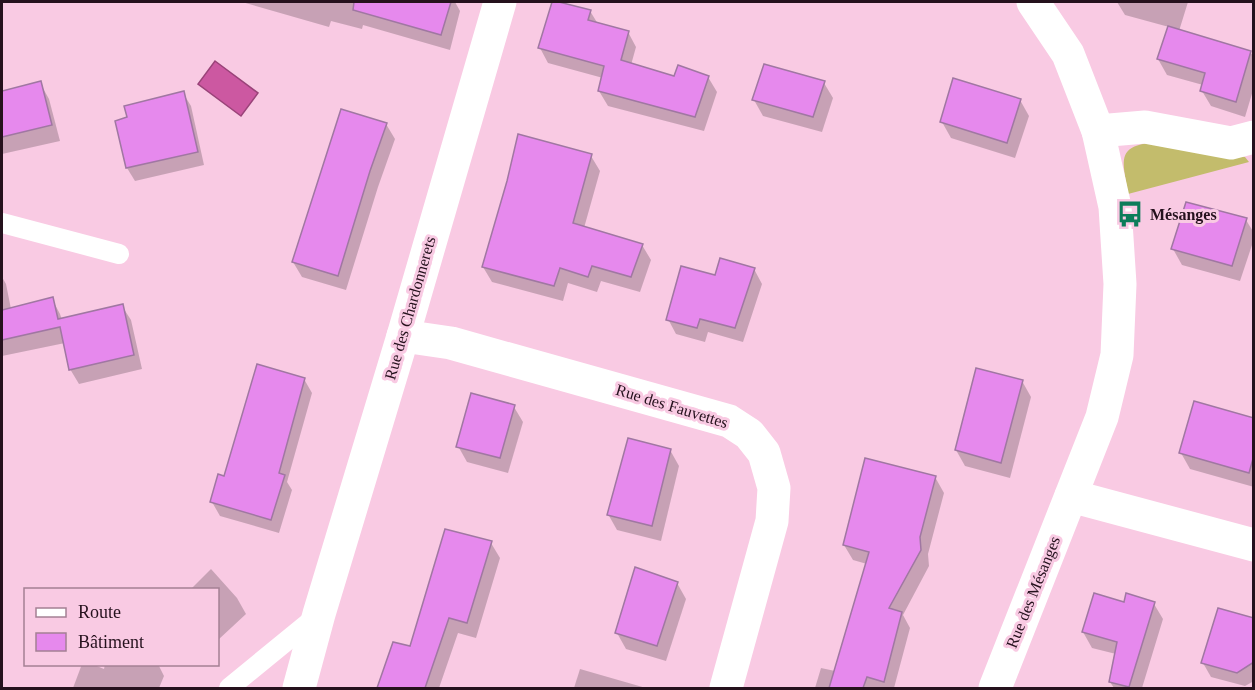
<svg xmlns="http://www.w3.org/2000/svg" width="1255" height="690" font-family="Georgia,serif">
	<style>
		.green { fill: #c3bc6c }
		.water { fill: #cc58a1; stroke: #9a4379; stroke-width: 1.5 }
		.shadow { fill: #0003 }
		.building { fill: #e689ed; stroke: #a077a2; stroke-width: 1.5 }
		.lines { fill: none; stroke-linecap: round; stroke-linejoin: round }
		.lane { stroke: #fff; stroke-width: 20 }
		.street { stroke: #fff; stroke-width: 33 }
		.labels { text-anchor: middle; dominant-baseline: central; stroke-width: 6; stroke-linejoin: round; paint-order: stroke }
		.poi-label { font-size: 16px; font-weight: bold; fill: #25111d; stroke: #f9cae3; text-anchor: start }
		.street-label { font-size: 16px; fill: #25111d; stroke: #f9cae3 }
	</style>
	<rect width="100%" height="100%" fill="#f9cae3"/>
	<path class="green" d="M 1151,143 L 1237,155 L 1245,157 L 1249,162 L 1128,194 C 1125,167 1113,146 1151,143 Z"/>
	<polygon class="water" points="215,61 258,93 241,116 198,84"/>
	<g class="shadow">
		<polygon points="242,2 455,2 460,11 450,50 363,25 362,29 331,21 329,27"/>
		<polygon points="554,2 590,11 598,24 628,32 636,47 631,65 675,78 708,77 717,92 704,131 608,106 599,91 603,78 548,63 540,48"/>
		<polygon points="1117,2 1188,2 1179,31 1250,52 1254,57 1254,87 1245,117 1211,106 1202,91 1203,85 1167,75 1158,59 1169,27 1125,15"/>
		<polygon points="40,83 49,99 60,141 2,154 2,93"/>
		<polygon points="824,83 833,98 822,132 763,116 754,100"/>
		<polygon points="183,93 191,106 204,165 135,181 127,168"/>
		<polygon points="1020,100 1029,116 1015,158 951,138 942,122"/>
		<polygon points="386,124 395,139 378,187 346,290 302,277 293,262"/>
		<polygon points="591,156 600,171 584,228 642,245 651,260 640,292 601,281 597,292 568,283 563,301 492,282 483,267 508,181"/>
		<polygon points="1246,220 1254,233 1254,239 1240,281 1182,265 1173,249"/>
		<polygon points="754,269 762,284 743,342 708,332 705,342 676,334 668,319 716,277"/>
		<polygon points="2,277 6,284 11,309 52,299 60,314 62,320 122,306 131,320 142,369 79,384 70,369 65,343 2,356"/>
		<polygon points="304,379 312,393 287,482 292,490 279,533 220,516 212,502 225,478"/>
		<polygon points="1022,381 1031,397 1010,478 965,466 956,450"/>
		<polygon points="514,407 523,422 508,473 467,462 458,446"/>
		<polygon points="1254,420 1254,487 1190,469 1181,453"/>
		<polygon points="670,450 679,466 661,541 617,530 608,514"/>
		<polygon points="935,477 944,493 928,554 929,566 903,615 910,628 894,688 815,688 821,668 835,671 867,564 853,560 844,545"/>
		<polygon points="491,543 500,558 476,638 458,633 439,688 378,688 394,643 411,648"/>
		<polygon points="211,569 237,598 246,614 218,640 218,590 190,590"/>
		<polygon points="677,583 686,599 666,661 626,649 617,633"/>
		<polygon points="1126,603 1154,604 1163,619 1142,688 1114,688 1110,682 1116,654 1092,648 1083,632"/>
		<polygon points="1254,620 1254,681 1245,686 1211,677 1203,663"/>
		<polygon points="82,664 92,664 104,669 105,664 158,664 164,676 159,688 73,688"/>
		<polygon points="580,669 646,688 574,688"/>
	</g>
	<g class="building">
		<polygon points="354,2 451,2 441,35 353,10"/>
		<polygon points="552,2 559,2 591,10 588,20 629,31 621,60 674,76 678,65 709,76 695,117 598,91 604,66 538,48"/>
		<polygon points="1168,26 1251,51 1236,102 1200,91 1205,73 1157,59"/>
		<polygon points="764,64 825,81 813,117 752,100"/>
		<polygon points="953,78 1021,99 1007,143 940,122"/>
		<polygon points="41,81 52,125 2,137 2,91"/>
		<polygon points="184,91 198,152 126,168 115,121 127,117 124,106"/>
		<polygon points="341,109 387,123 370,171 338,276 292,262"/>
		<polygon points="518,134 592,154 573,223 643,244 631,277 592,266 588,277 560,268 554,286 482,267 507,181"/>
		<polygon points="1186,202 1247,218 1232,266 1171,249"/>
		<polygon points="720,258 755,268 735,328 700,319 697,328 666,320 681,266 715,275"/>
		<polygon points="53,297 58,319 123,304 134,355 69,370 60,327 2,340 2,310"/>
		<polygon points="257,364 305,378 279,473 285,475 271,520 210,502 218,474 224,476"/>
		<polygon points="976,368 1023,380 1001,463 955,450"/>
		<polygon points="471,393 515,405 500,458 456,447"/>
		<polygon points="1194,401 1254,418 1254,455 1249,473 1179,453"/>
		<polygon points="628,438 671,449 652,526 607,515"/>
		<polygon points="865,458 936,476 920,537 921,550 889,608 902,612 884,682 867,677 863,688 829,688 869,552 843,545"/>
		<polygon points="445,529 492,541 467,623 449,618 425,688 377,688 393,642 410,646"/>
		<polygon points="635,567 678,582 657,646 615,633"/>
		<polygon points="1094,593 1124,602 1126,593 1155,602 1129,687 1109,682 1117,642 1082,632"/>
		<polygon points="1218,608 1254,618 1254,662 1237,673 1201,663"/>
	</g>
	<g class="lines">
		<g class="lane">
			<polyline points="2,223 119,254"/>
			<polyline points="229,688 317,616"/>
		</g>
		<g class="street">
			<polyline points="1098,131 1145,127 1231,143 1254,137"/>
			<polyline points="403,336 451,343 729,421 749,434 764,453 774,488 772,521 726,688"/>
			<polyline points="1071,496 1254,545"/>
			<polyline points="299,688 319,614 403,336 500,2"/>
			<polyline points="995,688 1102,417 1117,355 1120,284 1115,207 1098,131 1068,54 1033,2"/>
		</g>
	</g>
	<defs>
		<g id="bus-bare" transform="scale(2.07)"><path d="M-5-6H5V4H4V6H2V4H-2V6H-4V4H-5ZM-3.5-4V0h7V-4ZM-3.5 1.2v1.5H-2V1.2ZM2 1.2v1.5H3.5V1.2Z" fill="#0d7d5a" stroke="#f9cae3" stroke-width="2.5" paint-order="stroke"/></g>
	</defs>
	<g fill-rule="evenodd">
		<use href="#bus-bare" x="1130" y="214"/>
	</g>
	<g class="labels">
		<g class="poi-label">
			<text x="1150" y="214">Mésanges</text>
		</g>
		<g class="street-label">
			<text transform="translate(410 308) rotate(-74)">Rue des Chardonnerets</text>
			<text transform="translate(672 406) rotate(17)">Rue des Fauvettes</text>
			<text transform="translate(1033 592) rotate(-68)">Rue des Mésanges</text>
		</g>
	</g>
	<rect width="1255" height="690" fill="none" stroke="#25111d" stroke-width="6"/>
	<rect x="24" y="588" width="195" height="78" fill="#f9cae3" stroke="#a48094" stroke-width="1.5"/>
	<rect x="36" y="608" width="30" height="9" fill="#ffffff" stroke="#a48094" stroke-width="1.5"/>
	<text x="78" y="618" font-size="18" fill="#25111d">Route</text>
	<rect x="36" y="633" width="30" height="18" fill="#e689ed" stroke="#a48094" stroke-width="1.5"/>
	<text x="78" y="648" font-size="18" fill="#25111d">Bâtiment</text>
</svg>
